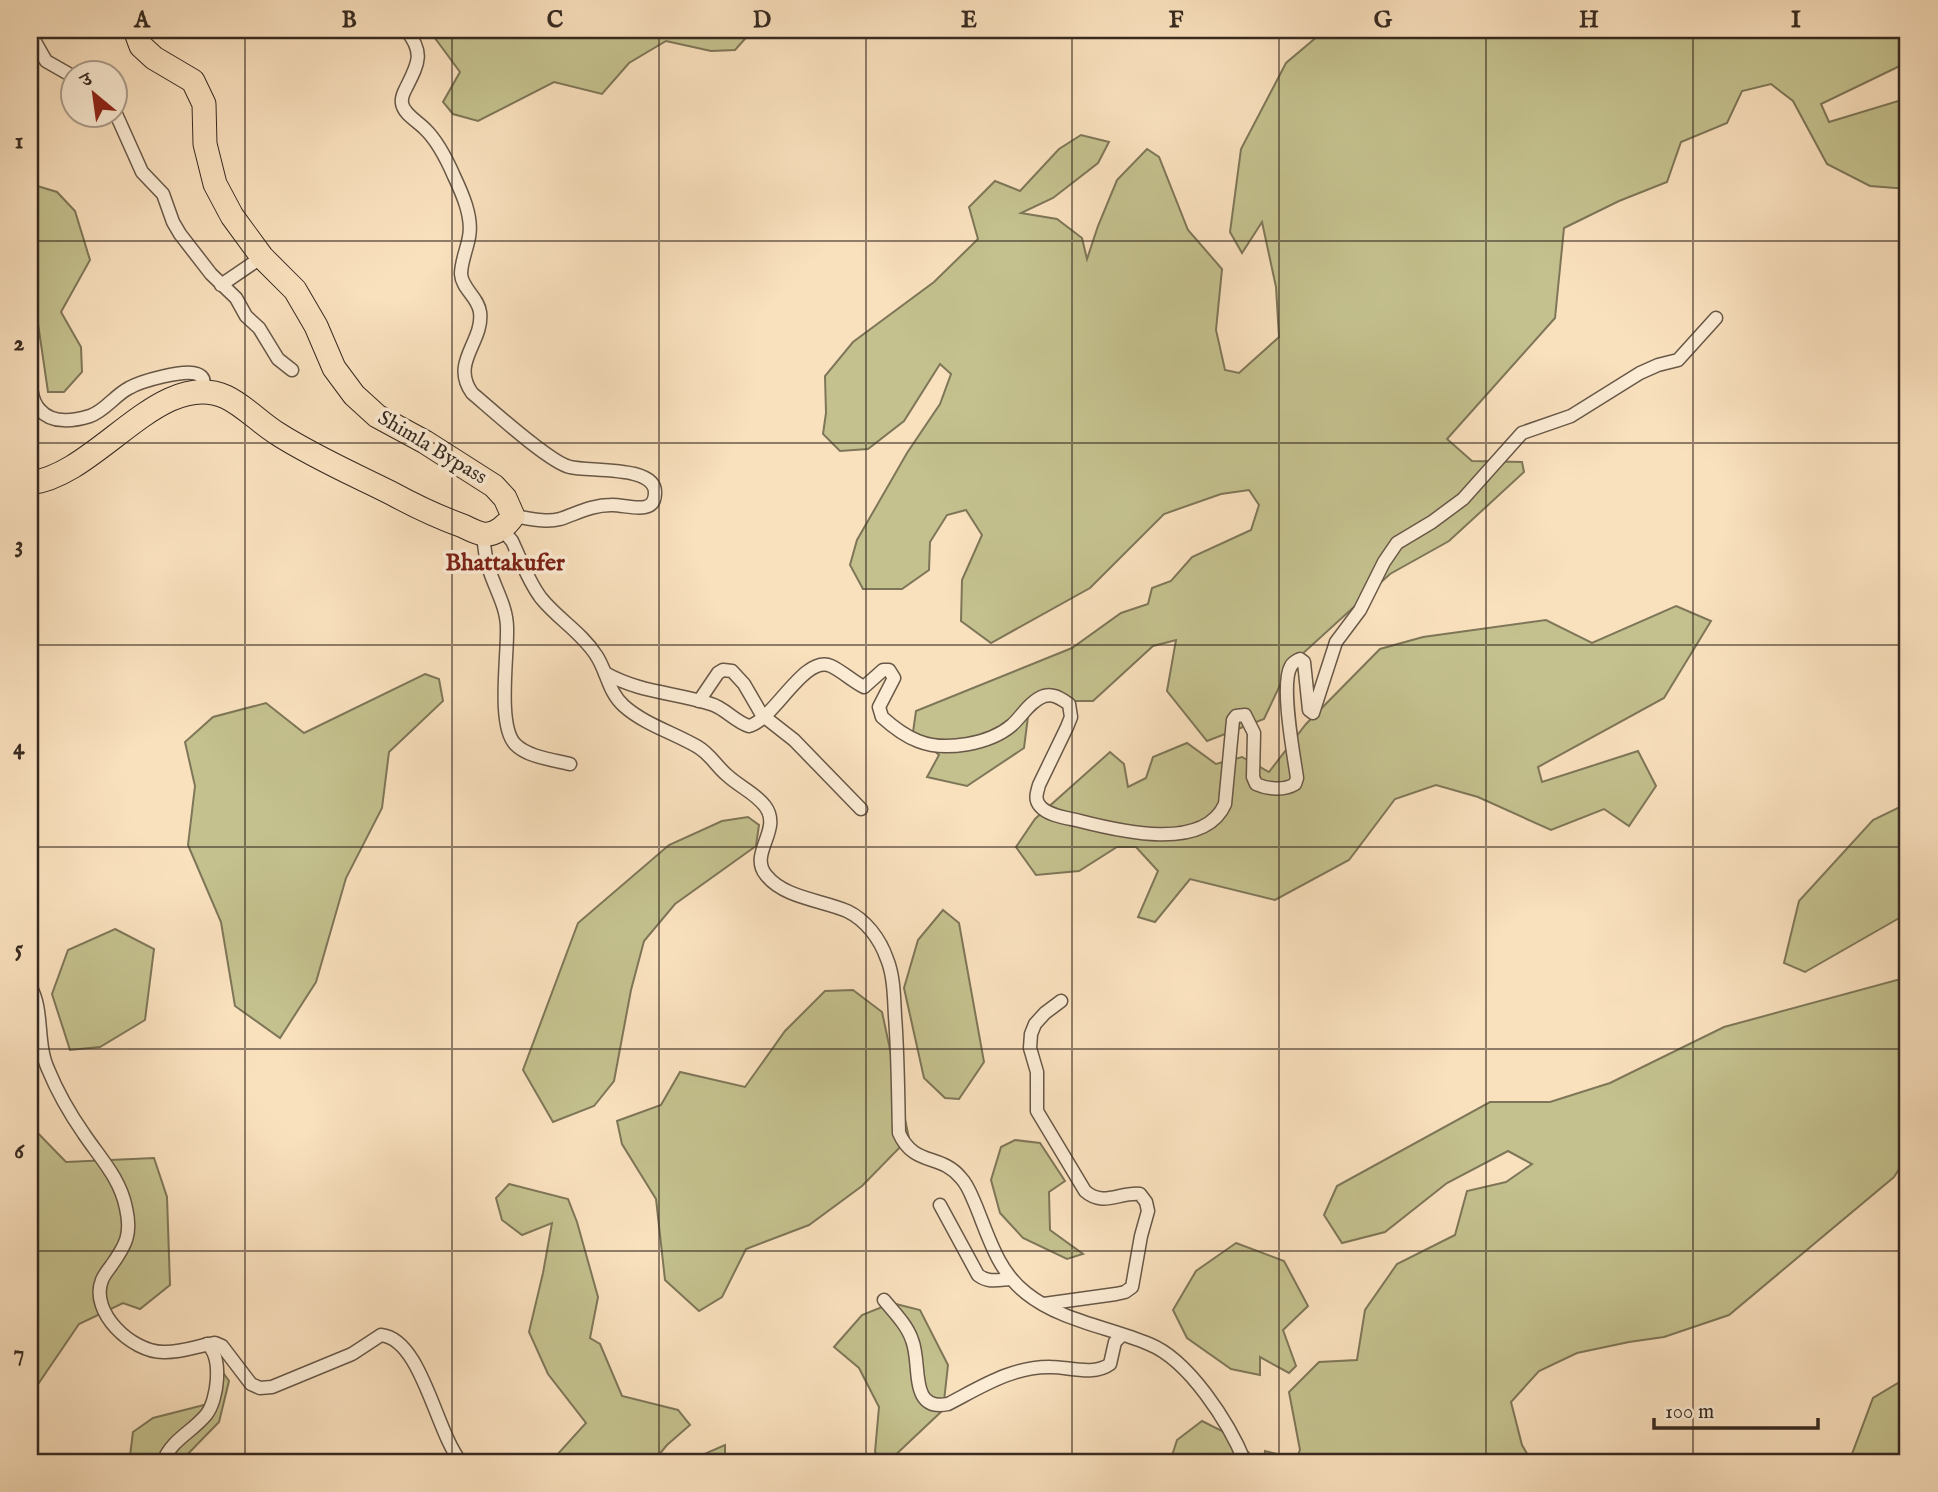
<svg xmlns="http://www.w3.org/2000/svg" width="1938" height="1492" font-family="'IM FELL English','Noto Serif Devanagari',serif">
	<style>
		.green { fill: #c4c18e; stroke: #7e7658; stroke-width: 2 }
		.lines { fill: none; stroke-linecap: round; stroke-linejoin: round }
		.street-casing { stroke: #685848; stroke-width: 15 }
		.highway-casing { stroke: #372a21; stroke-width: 25 }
		.street { stroke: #fcecd5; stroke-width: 12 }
		.highway { stroke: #fae1be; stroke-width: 23 }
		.grid { fill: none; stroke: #372a21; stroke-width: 2; stroke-opacity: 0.55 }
		.labels { text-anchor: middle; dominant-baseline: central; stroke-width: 7; stroke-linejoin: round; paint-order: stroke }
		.street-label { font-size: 21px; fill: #372a21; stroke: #fcecd5 }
		.quarter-label { font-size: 24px; font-weight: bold; fill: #7a1f14; stroke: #fcecd5 }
		.neatline { fill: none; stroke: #372a21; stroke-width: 2.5 }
		.grid-label { font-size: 23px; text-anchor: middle; font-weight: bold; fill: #372a21 }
	</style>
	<rect width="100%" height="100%" fill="#fae1be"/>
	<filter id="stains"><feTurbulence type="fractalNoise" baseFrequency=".00286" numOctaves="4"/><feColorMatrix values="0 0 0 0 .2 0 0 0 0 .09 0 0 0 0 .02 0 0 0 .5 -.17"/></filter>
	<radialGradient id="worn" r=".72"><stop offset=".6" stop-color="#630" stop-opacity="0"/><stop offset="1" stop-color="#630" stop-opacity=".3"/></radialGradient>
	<g class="green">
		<polygon points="429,30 753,30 735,50 711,51 666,41 629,63 602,94 554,82 478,121 453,114 443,102 460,72"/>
		<polygon points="1325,30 1908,30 1908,62 1821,104 1829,122 1908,98 1908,189 1870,186 1827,164 1793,101 1771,84 1742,91 1727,123 1681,142 1667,182 1619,201 1564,228 1555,318 1447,439 1472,461 1522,462 1524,472 1449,541 1390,574 1289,666 1264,719 1207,741 1167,691 1176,640 1153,646 1093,701 1030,701 1024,748 967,786 927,777 939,755 913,732 916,711 1072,648 1121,613 1148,604 1152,588 1171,581 1192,557 1251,530 1259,505 1249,490 1221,494 1164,514 1090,588 991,643 961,621 962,580 982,535 966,510 947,515 930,542 929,570 902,589 863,589 850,565 857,540 907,453 940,404 951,374 940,364 904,421 868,449 840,451 823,434 826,413 825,376 853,342 934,282 978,239 969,207 995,181 1020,191 1059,149 1081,135 1109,142 1098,163 1053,198 1021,213 1057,219 1082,238 1087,259 1098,226 1117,180 1147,149 1159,157 1188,230 1222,269 1216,330 1225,370 1239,373 1279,337 1276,287 1262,222 1242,253 1230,232 1241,149 1286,63"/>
		<polygon points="34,185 57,192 75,211 90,260 61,312 81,347 82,372 64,392 48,392 35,303 30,287 30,189"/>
		<polygon points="1676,606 1711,621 1664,698 1538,767 1542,782 1638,751 1656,786 1629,826 1604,809 1551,830 1478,797 1436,785 1395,799 1349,860 1275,900 1190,879 1155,922 1138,917 1158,871 1136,847 1117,847 1079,871 1036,875 1016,847 1035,819 1110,752 1124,764 1128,787 1146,778 1153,757 1187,743 1216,764 1242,757 1269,772 1306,724 1380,649 1423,637 1546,620 1592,643"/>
		<polygon points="425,674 439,679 443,701 389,752 382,808 346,878 316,982 280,1038 235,1006 221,922 188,845 195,786 185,742 213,717 266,703 304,733"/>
		<polygon points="1908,803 1908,913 1805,972 1784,963 1799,901 1873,820"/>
		<polygon points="748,817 759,825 756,846 675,904 644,941 631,990 614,1081 594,1106 553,1122 523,1070 578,923 669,845 722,821"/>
		<polygon points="943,910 959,923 984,1062 959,1099 945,1098 924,1078 904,988 918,940"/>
		<polygon points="115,929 154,949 145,1020 100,1047 70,1050 52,994 68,950"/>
		<polygon points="1908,977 1908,1155 1894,1177 1729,1315 1664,1337 1629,1342 1577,1353 1539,1371 1511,1402 1522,1445 1532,1462 1264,1462 1265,1451 1296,1459 1300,1450 1289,1392 1319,1362 1357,1360 1365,1310 1397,1264 1455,1235 1467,1191 1506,1182 1532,1164 1508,1151 1447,1183 1385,1232 1342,1243 1324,1215 1337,1186 1490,1102 1550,1102 1610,1083 1724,1027"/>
		<polygon points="853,990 882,1012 909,1138 862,1186 809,1225 746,1249 722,1297 699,1311 665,1280 656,1199 622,1144 617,1121 661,1105 680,1072 745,1087 785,1031 825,991"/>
		<polygon points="30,1125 66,1162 154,1158 167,1197 170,1285 140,1309 123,1303 79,1324 30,1396"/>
		<polygon points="1015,1140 1040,1143 1065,1181 1049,1192 1050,1230 1083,1254 1067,1259 1023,1238 1000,1213 991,1180 1001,1147"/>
		<polygon points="509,1184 568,1199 577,1222 598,1297 590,1338 600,1344 622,1396 678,1410 690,1425 667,1445 653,1462 558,1462 555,1457 586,1423 548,1374 529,1332 543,1273 552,1223 522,1235 502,1220 496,1198"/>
		<polygon points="1236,1243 1284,1261 1308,1306 1283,1330 1296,1366 1289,1373 1260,1357 1260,1375 1231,1369 1187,1338 1173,1310 1196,1271"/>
		<polygon points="892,1303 920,1310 948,1365 943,1410 888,1462 875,1452 879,1407 859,1368 834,1347 862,1315"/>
		<polygon points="219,1367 229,1381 219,1422 180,1462 124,1462 130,1456 133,1432 153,1418 208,1404"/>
		<polygon points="1908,1377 1908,1462 1849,1462 1873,1398"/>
		<polygon points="1202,1421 1232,1436 1258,1462 1170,1462 1177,1440"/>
		<polygon points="725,1445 725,1462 690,1462 695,1458"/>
	</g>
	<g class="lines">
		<g class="street-casing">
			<g id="street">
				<path d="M 406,30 C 425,53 418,64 406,88 C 404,92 401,97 402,103 C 403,114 419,122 426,130 C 438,142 447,160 454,176 C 462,193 473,217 469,237 C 467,249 461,262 461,274 C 462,289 478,297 480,312 C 484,342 450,362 472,393 C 491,409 550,463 570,467 C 589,472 656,465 655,493 C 655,517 625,504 611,505 C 592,505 578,513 560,519 C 545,523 528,518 513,516"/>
				<polyline points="30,33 46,61 74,77"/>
				<polyline points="116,114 142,172 163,194 173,222 180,234 211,274 236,298 246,316 259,328 278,359 292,370"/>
				<polyline points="221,285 262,257"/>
				<path d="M 30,348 C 34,367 25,394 40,410 C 52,424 74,421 90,416 C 105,411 115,395 129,388 C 141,381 184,369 197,374 C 206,377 204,386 202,392"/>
				<path d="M 494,533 L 506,534 L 512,541 C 521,560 528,581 541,598 C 558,619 581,632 596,655 C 607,671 608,692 624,706 C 644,724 674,733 698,747 C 710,754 717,767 728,776 C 740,787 755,793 765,806 C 783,830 748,853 766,875 C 784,898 822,900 847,911 C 866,920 880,939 887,959 C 894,976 894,998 895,1016 C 898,1055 898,1094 899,1133 C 914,1167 941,1153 961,1178 C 968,1185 972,1197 976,1206 C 989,1238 998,1271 1026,1293 C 1061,1321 1109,1327 1149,1344 C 1189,1360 1229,1423 1245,1462"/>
				<path d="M 483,534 C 484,545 485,556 488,566 C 494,587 507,606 507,628 C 508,655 497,725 515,744 C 527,757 554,760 570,764"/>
				<path d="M 605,673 C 641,693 673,692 711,704 C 725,708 735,722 749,726 C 774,720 804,654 831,666 C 842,671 852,681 864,687 L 883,670 L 889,670 L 894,678 L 879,707 L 882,717 C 893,727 905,736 918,741 C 945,752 990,744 1012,725 C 1022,716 1030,701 1044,696 C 1054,693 1061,699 1069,704 L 1071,717 L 1067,727 L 1039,785 C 1037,793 1034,799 1040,806 C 1048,816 1068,818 1080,821 C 1119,831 1204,852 1225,804 L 1233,720 L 1236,716 L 1245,715 L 1254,733 L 1253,777 L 1256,784 C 1267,789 1284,791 1295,784 L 1297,778 C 1294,756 1280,684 1291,666 C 1293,662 1296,661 1300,659 L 1304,662 L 1309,710 L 1313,713 L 1336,642 L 1360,610 L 1384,562 L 1397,543 L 1432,522 L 1463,499 L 1522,433 L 1571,416 L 1640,373 L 1658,365 L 1678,360 L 1716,318"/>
				<polyline points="699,701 718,673 723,670 732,671 744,684 762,715 794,740 861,809"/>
				<path d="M 30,986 C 44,1010 36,1043 48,1069 C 57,1091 70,1114 84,1134 C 100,1158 120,1178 126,1208 C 132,1234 126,1245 111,1266 C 108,1270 104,1275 102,1280 C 89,1312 132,1352 163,1352 C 181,1353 197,1346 215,1343 L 222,1346 L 251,1384 L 260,1388 L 272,1387 L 352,1354 L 381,1335 C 422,1339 436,1433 461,1462"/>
				<path d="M 940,1205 L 978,1275 C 988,1283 998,1280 1010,1279"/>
				<path d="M 884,1300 C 894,1312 907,1325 912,1340 C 922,1364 908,1412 948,1404 C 981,1387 1013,1366 1051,1367 C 1069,1367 1094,1376 1110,1364 L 1115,1342 L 1122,1335"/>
				<path d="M 1044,1304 L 1116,1294 L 1125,1292 L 1132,1287 L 1141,1236 L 1148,1211 L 1146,1202 L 1140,1194 C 1119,1192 1103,1207 1085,1191 L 1037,1111 L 1037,1072 L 1030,1048 L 1031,1034 L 1035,1024 L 1045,1013 L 1061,1001"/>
				<path d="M 163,1462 C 171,1440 192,1432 206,1415 C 218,1400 223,1357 207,1344"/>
			</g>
		</g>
		<g class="highway-casing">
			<path id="highway" d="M 30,483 C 98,475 160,367 226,397 C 245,406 260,423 278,434 C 314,457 353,474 391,493 C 415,506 438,517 463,526 C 469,529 477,533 483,534 C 495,536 507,525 513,516 L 505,498 L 494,486 L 425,442 L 377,416 L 354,395 L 334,368 L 316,326 L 295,290 L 262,257 L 232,216 L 215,184 L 205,144 L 204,104 L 193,81 L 154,58 L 141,46 L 135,30"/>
		</g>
		<use href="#street" class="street"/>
		<use href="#highway" class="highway"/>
	</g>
	<path class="grid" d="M 245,30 L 245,1462M 452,30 L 452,1462M 659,30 L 659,1462M 866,30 L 866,1462M 1072,30 L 1072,1462M 1279,30 L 1279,1462M 1486,30 L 1486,1462M 1693,30 L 1693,1462M 30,241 L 1908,241M 30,443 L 1908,443M 30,645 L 1908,645M 30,847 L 1908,847M 30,1049 L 1908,1049M 30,1251 L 1908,1251"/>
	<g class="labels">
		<g class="street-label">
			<text transform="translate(432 448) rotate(31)">Shimla Bypass</text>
		</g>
		<g class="quarter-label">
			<text x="505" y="563">Bhattakufer</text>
		</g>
	</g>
	<rect width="1938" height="1492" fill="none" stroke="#fae1be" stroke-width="77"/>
	<g transform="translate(94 94) rotate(331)"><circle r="33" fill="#fcecd5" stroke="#ad9e8d" stroke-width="2"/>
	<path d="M0-5L12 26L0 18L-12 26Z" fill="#8f2418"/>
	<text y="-10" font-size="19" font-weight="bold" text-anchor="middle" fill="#372a21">उ</text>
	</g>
	<path d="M1654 1418v10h164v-10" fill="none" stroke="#372a21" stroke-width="3.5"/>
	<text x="1665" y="1418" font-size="21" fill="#372a21" stroke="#fcecd5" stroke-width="5" paint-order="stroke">100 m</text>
	<rect x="38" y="38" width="1861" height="1416" class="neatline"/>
	<g class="grid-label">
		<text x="142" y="27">A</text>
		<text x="349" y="27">B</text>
		<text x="555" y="27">C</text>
		<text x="762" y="27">D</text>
		<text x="969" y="27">E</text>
		<text x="1176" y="27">F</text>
		<text x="1383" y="27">G</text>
		<text x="1589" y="27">H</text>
		<text x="1796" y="27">I</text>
		<text x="19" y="148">1</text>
		<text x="19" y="350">2</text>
		<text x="19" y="552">3</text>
		<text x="19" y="754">4</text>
		<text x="19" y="956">5</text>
		<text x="19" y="1158">6</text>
		<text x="19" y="1360">7</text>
	</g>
	<rect width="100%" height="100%" filter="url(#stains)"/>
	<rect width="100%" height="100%" fill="url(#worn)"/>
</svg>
